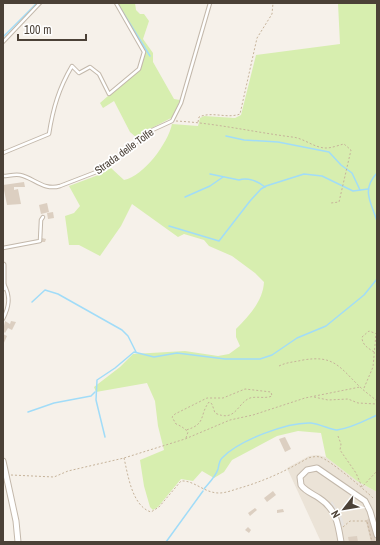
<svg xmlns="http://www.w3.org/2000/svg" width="380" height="545" font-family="'Archivo Narrow',sans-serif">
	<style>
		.residential { fill: #ebe3d7 }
		.green { fill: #d7eeaf }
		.parking { fill: #e7e4e1 }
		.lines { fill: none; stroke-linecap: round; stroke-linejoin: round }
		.stream { stroke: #a1dcf8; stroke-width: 1.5 }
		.building { fill: #dccfc1 }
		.service-casing { stroke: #c3b8ab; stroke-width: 4.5 }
		.minor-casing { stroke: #c3b8ab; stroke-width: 7 }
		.path { stroke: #c6b39a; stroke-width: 1; stroke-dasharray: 2 2; stroke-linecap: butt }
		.service { stroke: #fff; stroke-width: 2.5 }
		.minor { stroke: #fff; stroke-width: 5 }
		.labels { text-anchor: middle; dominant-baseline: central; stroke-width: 3.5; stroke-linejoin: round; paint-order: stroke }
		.street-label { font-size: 11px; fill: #4b4137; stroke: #fff }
	</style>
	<rect width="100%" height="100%" fill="#f6f1ea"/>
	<polygon class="residential" points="317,455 326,457 357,481 377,492 377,542 321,542 287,468 309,456"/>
	<g class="green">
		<polygon points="116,3 135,3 136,10 140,14 144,14 149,21 143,39 153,53 153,62 174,99 180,100 173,117 144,132 137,138 130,132 114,101 103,108 100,103 139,69 144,51"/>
		<path d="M 338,3 L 377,3 L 377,492 L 357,481 L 326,457 L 321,433 L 298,431 L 277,436 L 232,460 L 224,472 L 214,478 L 202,471 L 193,481 L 181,479 L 158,507 L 153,510 L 150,507 L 144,486 L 140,460 L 164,450 L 158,426 L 155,401 L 147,383 L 96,392 L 94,387 L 120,367 L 133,354 L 185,351 L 218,356 L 229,354 L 240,346 L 236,337 L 236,329 C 249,316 263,301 264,282 L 255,273 L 232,256 L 209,246 L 204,240 L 184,234 L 178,237 L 132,204 L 121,226 L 100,256 L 79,245 L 69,245 L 65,216 L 74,213 L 80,206 L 69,186 L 101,174 L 111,168 L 124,180 C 144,176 168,143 172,124 L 198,126 L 200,118 L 204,116 L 235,118 L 241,115 L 256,55 L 340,44 Z"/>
	</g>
	<polygon class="parking" points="332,501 342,518 344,525 341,527 338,515 330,504"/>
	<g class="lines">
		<g class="stream">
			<polyline points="119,6 150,56"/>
			<polyline points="3,37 37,3"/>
			<polyline points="226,136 244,140 278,142 329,152 341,165 352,173 360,190"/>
			<path d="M 377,173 C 361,190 371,202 377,221"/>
			<path d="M 210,174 L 239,180 C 247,177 258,181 265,187"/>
			<polyline points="185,197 210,186 223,177"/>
			<polyline points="169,226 219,241 250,201 261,189 266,186 304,174 322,176 353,191 368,189"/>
			<polyline points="32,302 45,290 58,294 122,330 128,336 136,352"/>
			<polyline points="28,412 54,403 91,396 95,392"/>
			<polyline points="105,437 96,400 97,380 115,368 134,352 154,357 177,353 225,359 260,359 272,355 297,338 326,326 364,295 377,279"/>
			<path d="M 204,489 C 209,483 216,476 218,469 C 219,465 219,461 222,458 C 239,440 288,422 311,423 C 320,424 334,431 337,430 C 352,428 364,421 377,415"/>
			<polyline points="166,542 203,491"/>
		</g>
	</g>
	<g class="building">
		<polygon points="24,182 25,187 14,187 14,190 18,189 21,204 7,205 3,185"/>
		<polygon points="47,203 49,212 41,214 39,205"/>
		<polygon points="53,212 54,218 48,219 47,213"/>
		<polygon points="42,238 46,239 45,242 41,242"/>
		<polygon points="5,321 10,324 11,321 16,322 12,330 8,328 5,333 3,331"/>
		<polygon points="3,334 7,336 3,345"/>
		<polygon points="285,437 291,449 285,452 279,439"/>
		<polygon points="273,491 276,495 267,502 264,498"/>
		<polygon points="255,508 257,510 250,516 248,513"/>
		<polygon points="283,509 284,512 277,513 277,510"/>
		<polygon points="369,518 371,520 376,542 371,542 366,521"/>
		<polygon points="248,527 251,530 249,533 245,530"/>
		<polygon points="357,536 358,542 349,542 348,537"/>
	</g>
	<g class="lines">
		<g class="service-casing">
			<g id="service">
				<polyline points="3,42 40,3"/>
				<path d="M 3,153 L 49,134 C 53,108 59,88 72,66 L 79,73 L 90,67 L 99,74 L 109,94 L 139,69 L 144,52 L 116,3"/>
				<path d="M 3,176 C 8,176 14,174 20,175 C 34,178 44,191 60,186 L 104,169 L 148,132 L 172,121 L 181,103 L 210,3"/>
				<polyline points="3,248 40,241 41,220 43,217"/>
				<path d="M 3,319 C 9,307 11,297 4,284"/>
			</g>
		</g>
		<g class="minor-casing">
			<g id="minor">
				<polyline points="3,265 3,288"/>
				<polyline points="3,461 16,521 18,542"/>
				<path d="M 341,542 C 338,523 336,509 319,498 C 313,494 305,491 301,485 L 300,477 L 307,470 L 317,468 L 365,501 L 370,511 L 377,535"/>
			</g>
		</g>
		<g class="path">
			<path d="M 176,121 C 215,123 253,132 292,137 C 304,138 314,148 326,148 C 332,148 339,145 344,144 L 351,150 L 339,202 L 331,203"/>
			<path d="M 198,122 L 199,117 C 212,111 227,119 240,114 L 257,38 L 272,14 L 273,3"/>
			<path d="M 374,352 C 368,348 362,345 362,337 L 369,331 L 377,334"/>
			<path d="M 279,366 C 287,362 295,362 303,360 C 333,355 339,366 358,385 C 364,391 371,396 377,401"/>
			<polyline points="364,388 373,367 376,334"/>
			<polyline points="314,397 328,400 348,399 358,403 377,404"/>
			<polyline points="338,436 341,444 340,450 356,473 362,487 377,471"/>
			<path d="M 186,438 L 188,432 C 184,428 181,426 176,424 L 172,417 L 175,414 L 207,398 L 223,398 L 245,389 L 271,392 L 272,396 C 265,399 257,396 250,398 C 237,403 236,423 215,413 L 212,404 L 209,402 C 199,415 207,424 186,430"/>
			<path d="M 124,458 C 128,475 132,506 151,512 L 159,507 L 181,481 C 194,480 204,493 219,493 C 226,493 233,490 240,488 C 264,481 286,471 308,458 C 312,457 316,456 320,457 C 330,460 365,490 373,498"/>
			<polyline points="11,475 54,477 68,471 124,458 185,439 230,420 253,415 305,398 360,387"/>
			<polyline points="367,522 372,542"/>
			<polyline points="343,527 350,521 367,521"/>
		</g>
		<use href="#service" class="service"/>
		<use href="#minor" class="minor"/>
	</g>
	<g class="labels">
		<g class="street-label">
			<text transform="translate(124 151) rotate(-36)">Strada delle Tolfe</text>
		</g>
	</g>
	<rect width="380" height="545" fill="none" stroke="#4b4137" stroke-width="8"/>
	<g transform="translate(344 509) rotate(239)" stroke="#ffffff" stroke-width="3" paint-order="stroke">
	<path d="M0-3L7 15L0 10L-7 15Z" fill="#4b4137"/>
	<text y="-6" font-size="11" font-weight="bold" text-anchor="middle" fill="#4b4137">N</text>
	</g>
	<path d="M18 34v6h68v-6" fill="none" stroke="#4b4137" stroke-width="2"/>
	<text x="24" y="34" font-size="12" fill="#4b4137" stroke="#ffffff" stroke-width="3" paint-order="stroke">100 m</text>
</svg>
